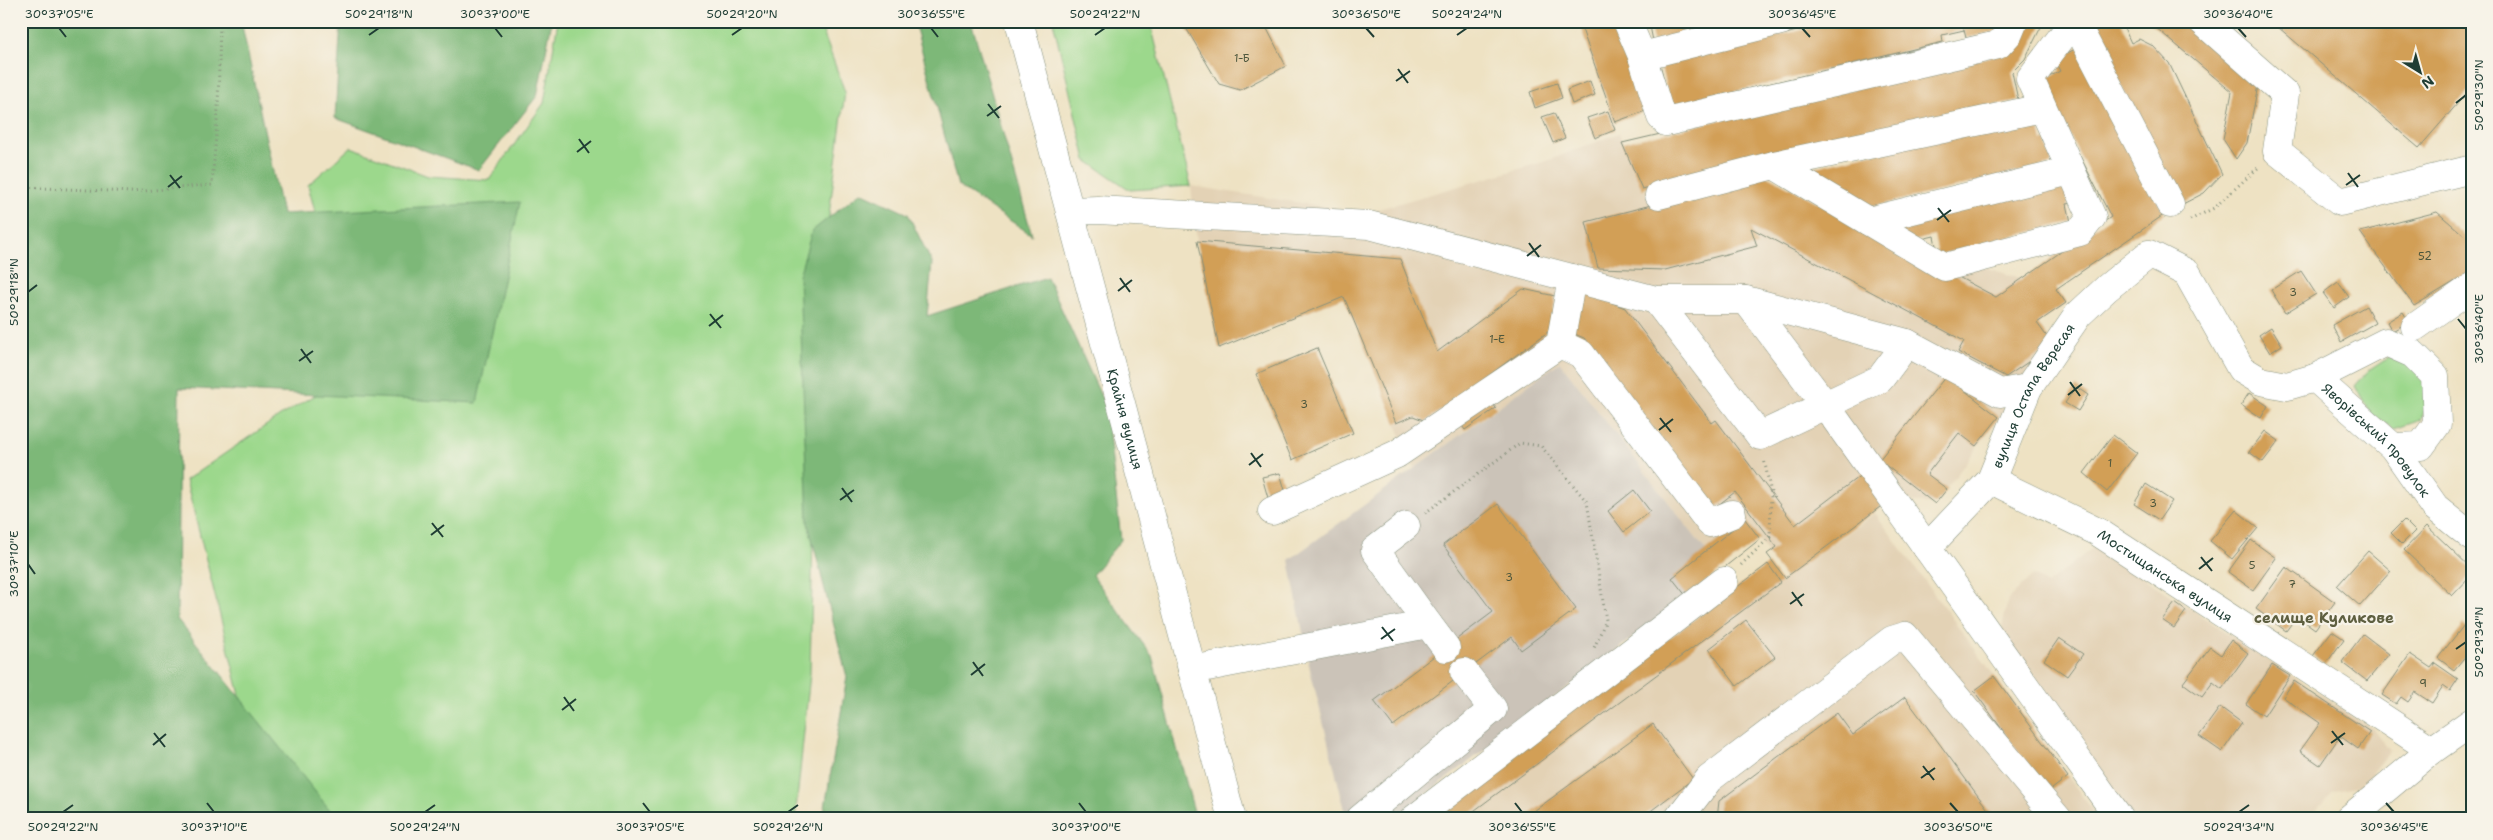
<svg xmlns="http://www.w3.org/2000/svg" width="2493" height="840" font-family="'Shantell Sans',sans-serif">
	<style>
		.built { fill: #e3d2b5 }
		.industrial { fill: #cbc3b8 }
		.green { fill: #9cd88c; stroke: #5e8a60 }
		.forest { fill: #7db878; stroke: #4e7a56 }
		.building { fill: #d29f56 }
		.lines { fill: none; stroke-linecap: round; stroke-linejoin: round }
		.minor-casing { stroke: #86907c; stroke-width: 29 }
		.path { stroke: #86907c; stroke-width: 3; stroke-dasharray: 1 4; stroke-linecap: butt }
		.minor { stroke: #fff; stroke-width: 28 }
		.ticks { fill: none; stroke: #1f3d34; stroke-width: 2 }
		.labels { text-anchor: middle; dominant-baseline: central; stroke-width: 4.5; stroke-linejoin: round; paint-order: stroke }
		.number-label { font-size: 11px; fill: #4c563c }
		.street-label { font-size: 14px; fill: #1f3d34; stroke: #f7f3e8 }
		.neighbourhood-label { font-size: 15px; font-weight: bold; fill: #5e5f40; stroke: #f7f3e8 }
		.neatline { fill: none; stroke: #1f3d34; stroke-width: 2 }
		.ticks-label { font-size: 12px; text-anchor: middle; fill: #1f3d34 }
	</style>
	<rect width="100%" height="100%" fill="#f7f3e8"/>
	<filter id="ink" filterUnits="userSpaceOnUse"><feTurbulence type="fractalNoise" baseFrequency=".02" numOctaves="2"/><feDisplacementMap in="SourceGraphic" scale="10" xChannelSelector="R" yChannelSelector="G"/><feConvolveMatrix kernelMatrix="1 2 1 2 8 2 1 2 1" color-interpolation-filters="sRGB"/></filter>
	<filter id="wash" filterUnits="userSpaceOnUse"><feTurbulence type="fractalNoise" baseFrequency=".0096" numOctaves="4" result="noise"/><feDisplacementMap in="SourceGraphic" scale="20" xChannelSelector="R" yChannelSelector="G"/><feGaussianBlur stdDeviation="1.12" result="paint"/><feColorMatrix in="noise" values="0 0 0 0 0 0 0 0 0 0 0 0 0 0 0 0 0 1.4 0 .05"/><feComposite in="paint" operator="in"/></filter>
	<g filter="url(#wash)">
		<rect width="100%" height="100%" fill="#eee2c3"/>
		<g class="built">
			<polygon points="1619,133 1642,189 1763,200 2056,289 2066,303 2038,323 2053,345 1935,504 1888,501 1802,566 1875,513 2099,819 1456,819 1785,578 1745,520 1706,551 1560,362 1414,468 1344,297 1219,348 1197,241 1191,186 1365,213 1547,161"/>
			<polygon points="2095,546 2373,729 2390,751 2362,786 2333,791 2308,819 2129,819 2000,639 2008,599 2033,575 2047,584"/>
		</g>
		<polygon class="industrial" points="1560,362 1706,551 1672,578 1687,597 1393,819 1347,819 1310,669 1289,560"/>
		<g class="green">
			<polygon points="558,21 819,21 845,92 818,300 810,674 795,819 317,819 251,739 186,480 283,414 357,371 308,185 351,147 428,176 489,180 544,103"/>
			<polygon points="1053,21 1150,21 1191,186 1130,190 1086,160"/>
			<polygon points="2389,357 2417,365 2431,393 2421,420 2394,429 2371,414 2355,386 2368,371"/>
		</g>
		<g class="forest">
			<polygon points="21,21 241,21 282,214 520,202 477,403 179,388 177,619 337,819 21,819"/>
			<polygon points="341,21 552,21 537,96 479,170 335,118"/>
			<polygon points="914,21 971,21 1032,235 958,186"/>
			<polygon points="861,192 908,214 932,263 927,316 1047,277 1106,407 1121,540 1092,575 1152,656 1196,819 823,819 847,677 808,523 799,276 812,231"/>
		</g>
		<g id="blocks">
			<g class="building">
				<polygon points="1182,21 1263,21 1286,66 1240,90 1219,84"/>
				<polygon points="1579,21 1616,21 1648,110 1615,122"/>
				<polygon points="1649,21 1730,21 1653,41"/>
				<polygon points="1839,21 1997,21 1999,31 1966,38 1964,30 1942,35 1943,42 1671,107 1660,64"/>
				<polygon points="2022,21 2044,21 2025,59 2012,72 2018,100 1642,189 1622,143 2006,53"/>
				<polygon points="2090,21 2121,21 2131,43 2139,39 2153,46 2169,63 2222,174 2204,193 2179,206"/>
				<polygon points="2148,21 2190,21 2258,85 2247,143 2236,159 2223,139 2232,92"/>
				<polygon points="2271,21 2472,21 2472,87 2419,148"/>
				<polygon points="2079,47 2165,214 2056,289 2066,303 2037,323 2053,345 2006,377 1958,352 1964,341 1751,228 1757,246 1665,270 1598,268 1586,222 1766,175 1996,297 2111,217 2042,81 2060,71 2054,60"/>
				<polygon points="1590,81 1595,95 1572,104 1567,90"/>
				<polygon points="1557,83 1562,98 1535,108 1530,92"/>
				<polygon points="1608,111 1615,130 1595,138 1587,118"/>
				<polygon points="1554,113 1565,138 1553,143 1542,117"/>
				<polygon points="2036,115 2042,141 2046,140 2052,164 1855,211 1827,191 1811,168"/>
				<polygon points="2067,181 2073,203 2067,204 2071,222 1938,255 1934,236 1913,241 1889,224"/>
				<polygon points="2437,212 2472,242 2472,271 2414,306 2360,232"/>
				<polygon points="1197,241 1400,259 1437,352 1523,289 1555,296 1552,329 1426,421 1413,416 1396,423 1344,297 1219,348"/>
				<polygon points="2301,271 2316,294 2285,313 2271,290"/>
				<polygon points="2338,282 2349,297 2334,308 2323,293"/>
				<polygon points="1583,291 1625,308 1712,423 1716,420 1795,525 1866,471 1888,501 1785,578 1767,554 1777,547 1735,492 1713,509 1584,338 1567,331"/>
				<polygon points="2366,306 2375,323 2341,342 2332,325"/>
				<polygon points="2403,312 2409,322 2392,331 2387,322"/>
				<polygon points="2271,327 2282,345 2270,353 2259,335"/>
				<polygon points="1317,348 1353,433 1292,460 1256,374"/>
				<polygon points="1946,376 1999,417 1976,446 1959,433 1927,474 1947,489 1935,504 1879,460"/>
				<polygon points="2076,387 2088,395 2078,411 2065,403"/>
				<polygon points="2249,393 2268,406 2261,418 2241,405"/>
				<polygon points="1488,397 1496,408 1465,430 1457,419"/>
				<polygon points="2265,431 2279,441 2263,462 2249,452"/>
				<polygon points="2113,435 2137,453 2107,492 2084,473"/>
				<polygon points="1280,473 1285,490 1268,498 1262,477"/>
				<polygon points="2146,484 2172,501 2159,520 2134,504"/>
				<polygon points="1634,490 1650,511 1624,532 1608,511"/>
				<polygon points="1498,504 1576,609 1521,650 1512,637 1393,726 1374,701 1493,612 1443,545"/>
				<polygon points="2236,510 2258,528 2232,559 2210,541"/>
				<polygon points="1745,519 1760,539 1687,597 1672,578"/>
				<polygon points="2404,520 2415,531 2402,544 2391,533"/>
				<polygon points="2427,526 2472,569 2472,575 2452,596 2404,550"/>
				<polygon points="2251,540 2276,558 2253,590 2228,572"/>
				<polygon points="2368,551 2391,571 2360,606 2337,586"/>
				<polygon points="1768,564 1781,582 1463,819 1427,819"/>
				<polygon points="2286,567 2335,602 2315,629 2297,616 2286,631 2256,609"/>
				<polygon points="2175,603 2186,611 2174,628 2162,620"/>
				<polygon points="1746,620 1775,657 1737,686 1709,649"/>
				<polygon points="2464,625 2472,631 2472,648 2454,670 2438,658"/>
				<polygon points="2332,631 2344,639 2325,665 2313,656"/>
				<polygon points="2363,634 2389,654 2367,681 2342,662"/>
				<polygon points="2059,638 2083,654 2067,676 2044,660"/>
				<polygon points="2231,640 2248,653 2222,689 2213,682 2202,697 2183,683 2210,647 2221,655"/>
				<polygon points="2410,654 2431,668 2435,663 2458,679 2450,691 2443,686 2432,703 2415,692 2408,702 2401,697 2396,704 2382,695"/>
				<polygon points="2272,665 2290,676 2264,716 2246,704"/>
				<polygon points="1994,676 2068,777 2048,792 1974,691"/>
				<polygon points="2294,681 2370,732 2358,749 2340,736 2320,765 2300,751 2320,723 2283,697"/>
				<polygon points="1905,697 1995,819 1717,819 1719,801 1837,713 1853,735"/>
				<polygon points="2220,707 2242,723 2222,752 2199,736"/>
				<polygon points="1653,724 1693,779 1640,819 1523,819"/>
			</g>
		</g>
	</g>
	<g filter="url(#ink)">
		<use href="#blocks" fill-opacity="0" stroke="#86907c" stroke-width="1"/>
		<g class="lines">
			<g class="minor-casing">
				<g id="minor">
					<path id="s1" d="M 1019,21 L 1232,819"/>
					<polyline points="1627,21 1642,56 1661,117 1666,122 1998,45 2009,33 2014,21"/>
					<polyline points="2202,21 2285,94 2277,151 2340,202 2472,169"/>
					<polyline points="2075,22 2170,204"/>
					<polyline points="1642,56 1781,21"/>
					<polyline points="1774,165 1945,267 2080,232 2092,217 2030,79 2074,21"/>
					<polyline points="1659,195 1774,165 2042,108"/>
					<polyline points="1070,211 1098,210 1369,225 1656,300 1746,300 1907,343 2000,393 2028,388"/>
					<polyline points="1868,221 2071,171"/>
					<polyline points="1656,300 1760,436 1880,379 1907,343"/>
					<polyline points="1746,300 1826,406 2120,819"/>
					<polyline points="2415,327 2472,287"/>
					<polyline points="1560,344 1581,354 1710,523 1732,514"/>
					<polyline points="2315,378 2386,342 2413,354 2435,376 2437,424 2421,446 2393,447"/>
					<path id="s2" d="M 1991,480 L 2098,532 L 2432,750"/>
					<polyline points="1272,511 1397,454 1560,344 1572,278"/>
					<polyline points="1406,526 1375,550 1428,624"/>
					<path id="s3" d="M 1927,548 L 1991,480 L 2028,388 L 2078,315 L 2107,288 L 2149,254 L 2187,273 L 2241,369 L 2261,381 L 2287,386 L 2315,378 L 2393,447 L 2435,507 L 2472,537"/>
					<polyline points="1192,670 1428,624 1446,648"/>
					<polyline points="1360,819 1493,709 1464,672"/>
					<polyline points="1414,819 1724,581"/>
					<polyline points="1678,819 1709,779 1892,640 1905,636 2058,819"/>
					<polyline points="2349,819 2432,750 2472,722"/>
				</g>
			</g>
			<g class="path">
				<polyline points="21,187 131,192 212,185 218,109 220,21"/>
				<polyline points="2190,220 2214,208 2260,166"/>
				<polyline points="1425,513 1520,443 1541,446 1587,502 1606,620 1594,648"/>
				<polyline points="1741,565 1770,537 1771,493 1764,459"/>
			</g>
			<use href="#minor" class="minor"/>
		</g>
	</g>
	<path class="ticks" d="M 59,28 L 66,37M 495,28 L 502,37M 931,28 L 938,37M 1366,28 L 1374,37M 1802,28 L 1810,37M 2238,28 L 2246,37M 369,35 L 379,28M 732,35 L 742,28M 1095,35 L 1105,28M 1457,35 L 1467,28M 1398,69 L 1408,83M 1396,81 L 1410,71M 2456,103 L 2466,95M 988,104 L 999,118M 987,116 L 1001,106M 579,139 L 589,153M 577,152 L 591,141M 2348,173 L 2358,187M 170,175 L 180,188M 2346,185 L 2360,175M 168,187 L 182,176M 1938,208 L 1949,222M 1937,220 L 1951,210M 1529,243 L 1539,257M 1527,256 L 1541,245M 1120,278 L 1130,292M 1118,291 L 1132,280M 28,292 L 37,285M 710,314 L 721,328M 2458,319 L 2466,329M 709,326 L 723,315M 301,349 L 311,363M 299,361 L 313,351M 2070,382 L 2080,396M 2068,395 L 2082,384M 1660,418 L 1671,432M 1659,430 L 1673,419M 1251,453 L 1261,467M 1249,465 L 1263,454M 842,488 L 852,502M 840,500 L 854,490M 432,523 L 443,537M 431,535 L 444,525M 2201,557 L 2212,571M 28,564 L 35,574M 2199,569 L 2213,558M 1792,592 L 1802,606M 1790,604 L 1804,594M 1382,627 L 1393,641M 1381,639 L 1395,629M 2456,649 L 2466,642M 973,662 L 983,676M 971,675 L 985,664M 564,697 L 574,711M 562,710 L 576,699M 2332,731 L 2343,745M 154,733 L 165,747M 2331,743 L 2345,733M 153,745 L 166,734M 1923,766 L 1934,780M 1921,778 L 1935,768M 207,803 L 214,812M 643,803 L 650,812M 1079,803 L 1086,812M 1515,803 L 1522,812M 1950,803 L 1958,812M 2386,803 L 2394,812M 63,812 L 73,805M 425,812 L 435,805M 788,812 L 798,805M 2239,812 L 2249,805"/>
	<g class="labels">
		<g class="number-label">
			<text x="1242" y="58">1-Б</text>
			<text x="2425" y="256">52</text>
			<text x="2293" y="292">3</text>
			<text x="1497" y="339">1-Е</text>
			<text x="1304" y="404">3</text>
			<text x="2110" y="463">1</text>
			<text x="2153" y="503">3</text>
			<text x="2252" y="565">5</text>
			<text x="1509" y="577">3</text>
			<text x="2292" y="584">7</text>
			<text x="2423" y="683">9</text>
		</g>
		<g class="street-label">
			<text stroke="none"><textPath href="#s3" startOffset="188">вулиця Остапа Вересая</textPath></text>
			<text stroke="none"><textPath href="#s1" startOffset="412">Крайня вулиця</textPath></text>
			<text stroke="none"><textPath href="#s3" startOffset="694">Яворівський провулок</textPath></text>
			<text stroke="none"><textPath href="#s2" startOffset="199">Мостищанська вулиця</textPath></text>
		</g>
		<g class="neighbourhood-label">
			<text x="2324" y="618">селище Куликове</text>
		</g>
	</g>
	<rect width="2493" height="840" fill="none" stroke="#f7f3e8" stroke-width="55"/>
	<g transform="translate(2420 72) rotate(143)" stroke="#f7f3e8" stroke-width="4" paint-order="stroke">
	<path d="M0-4L9 19L0 12L-9 19Z" fill="#1f3d34"/>
	<text y="-8" font-size="14" font-weight="bold" text-anchor="middle" fill="#1f3d34">N</text>
	</g>
	<rect x="28" y="28" width="2438" height="784" class="neatline"/>
	<g class="ticks-label">
		<text x="59" y="18">30°37'05"E</text>
		<text x="379" y="18">50°29'18"N</text>
		<text x="495" y="18">30°37'00"E</text>
		<text x="742" y="18">50°29'20"N</text>
		<text x="931" y="18">30°36'55"E</text>
		<text x="1105" y="18">50°29'22"N</text>
		<text x="1366" y="18">30°36'50"E</text>
		<text x="1467" y="18">50°29'24"N</text>
		<text x="1802" y="18">30°36'45"E</text>
		<text x="2238" y="18">30°36'40"E</text>
		<text transform="translate(2479 95) rotate(-90)" y="4">50°29'30"N</text>
		<text transform="translate(14 292) rotate(-90)" y="4">50°29'18"N</text>
		<text transform="translate(2479 329) rotate(-90)" y="4">30°36'40"E</text>
		<text transform="translate(14 564) rotate(-90)" y="4">30°37'10"E</text>
		<text transform="translate(2479 642) rotate(-90)" y="4">50°29'34"N</text>
		<text x="63" y="831">50°29'22"N</text>
		<text x="214" y="831">30°37'10"E</text>
		<text x="425" y="831">50°29'24"N</text>
		<text x="650" y="831">30°37'05"E</text>
		<text x="788" y="831">50°29'26"N</text>
		<text x="1086" y="831">30°37'00"E</text>
		<text x="1522" y="831">30°36'55"E</text>
		<text x="1958" y="831">30°36'50"E</text>
		<text x="2239" y="831">50°29'34"N</text>
		<text x="2394" y="831">30°36'45"E</text>
	</g>
</svg>
